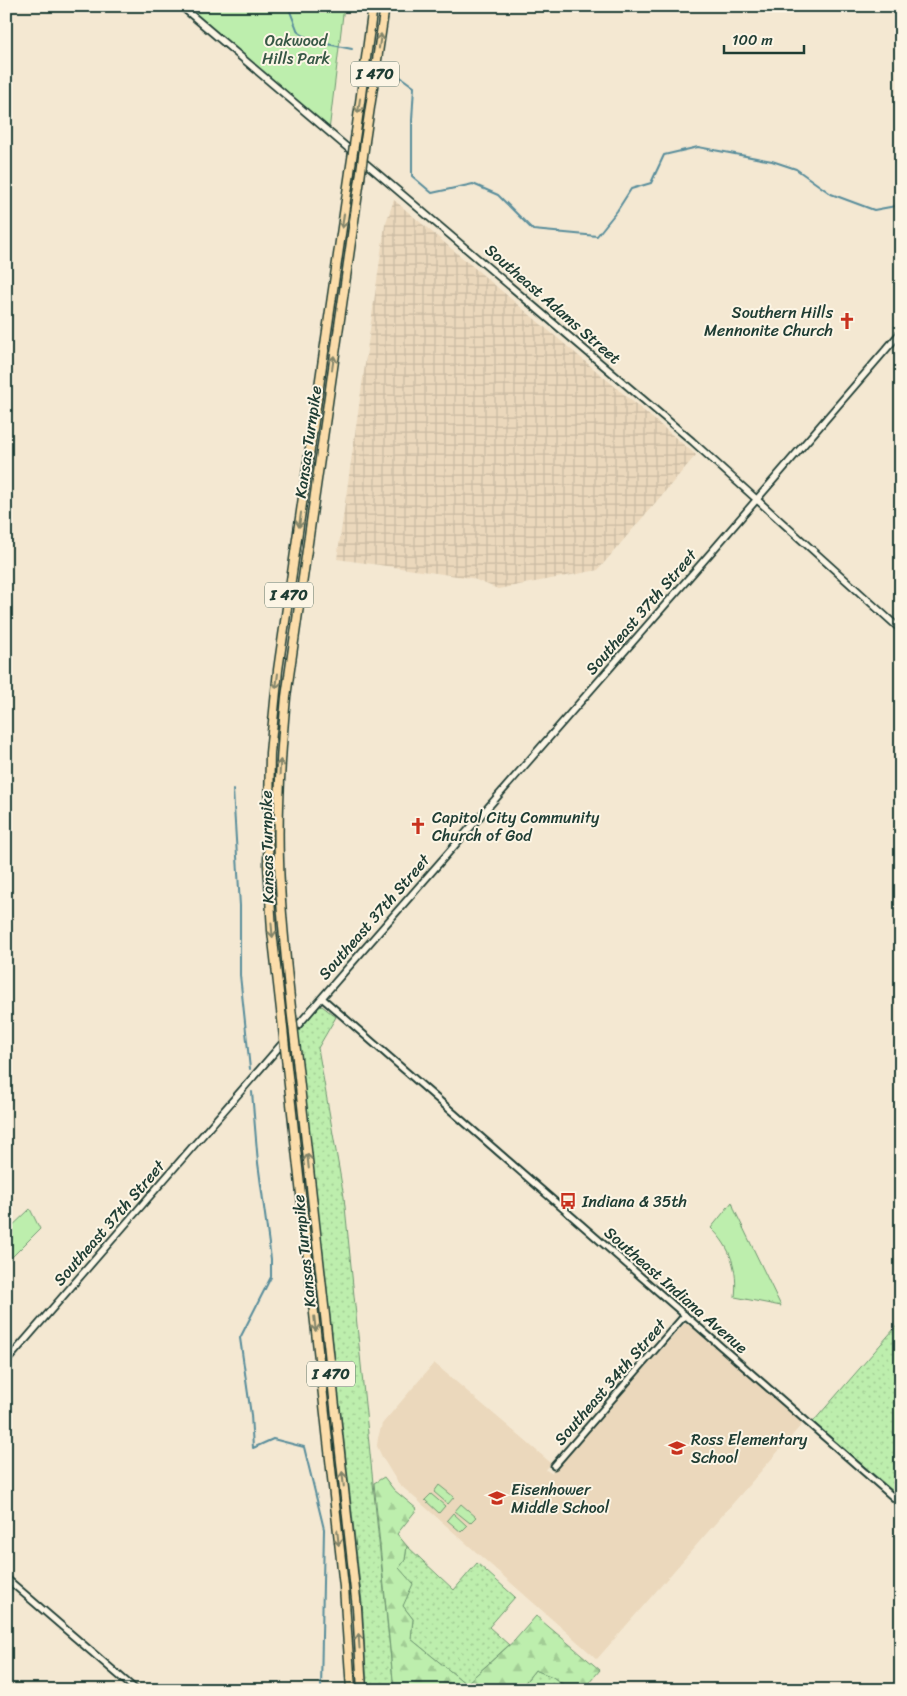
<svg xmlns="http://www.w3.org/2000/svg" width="907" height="1696" font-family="Sriracha,sans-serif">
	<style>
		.built { fill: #ebd8bc }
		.industrial { fill: url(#industrial-grid) }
		.grass { fill: url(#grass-dots); stroke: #6e9670 }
		.forest { fill: url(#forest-firs); stroke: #6e9670 }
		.park { fill: #bdeead; stroke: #6e9670 }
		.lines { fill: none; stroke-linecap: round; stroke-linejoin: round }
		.stream { stroke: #598d9b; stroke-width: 2 }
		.tertiary-casing { stroke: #1f3d34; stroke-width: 9 }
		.secondary-casing { stroke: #1f3d34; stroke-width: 9 }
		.motorway-casing { stroke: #1f3d34; stroke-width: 11 }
		.tertiary { stroke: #fcf5e5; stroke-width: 5 }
		.secondary { stroke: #fcf5e5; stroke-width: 5.5 }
		.motorway { stroke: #fbddab; stroke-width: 8 }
		.motorway-bridge-casing { stroke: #1f3d34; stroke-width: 11; stroke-linecap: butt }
		.motorway-bridge { stroke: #fbddab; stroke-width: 8 }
		.oneway { stroke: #82856a }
		.labels { text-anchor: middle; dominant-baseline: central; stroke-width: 4; stroke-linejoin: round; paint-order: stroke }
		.shield { fill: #fcf5e5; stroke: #617469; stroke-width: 1 }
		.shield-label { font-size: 15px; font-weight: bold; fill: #1f3d34 }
		.park-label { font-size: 16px; fill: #375846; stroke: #fcf5e5 }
		.street-label { font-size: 16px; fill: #1f3d34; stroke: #fcf5e5 }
		.poi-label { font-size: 16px; fill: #1f3d34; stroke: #fcf5e5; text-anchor: start }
	</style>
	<defs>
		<pattern id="industrial-grid" width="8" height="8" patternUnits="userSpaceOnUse" patternTransform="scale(1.25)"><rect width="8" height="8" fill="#ebd8bc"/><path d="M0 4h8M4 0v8" fill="none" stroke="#c9baa2"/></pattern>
		<pattern id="grass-dots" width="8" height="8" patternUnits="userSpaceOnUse" patternTransform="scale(1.25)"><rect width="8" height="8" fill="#bdeead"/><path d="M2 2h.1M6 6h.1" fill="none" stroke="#a2cd95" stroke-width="1.8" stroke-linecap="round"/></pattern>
		<pattern id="forest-firs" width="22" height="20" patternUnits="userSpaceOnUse" patternTransform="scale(1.25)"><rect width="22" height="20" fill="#bdeead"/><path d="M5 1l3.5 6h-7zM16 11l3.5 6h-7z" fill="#a2cd95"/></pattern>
	</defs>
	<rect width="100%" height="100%" fill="#f4e8d2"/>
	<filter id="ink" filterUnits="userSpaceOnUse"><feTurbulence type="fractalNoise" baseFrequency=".02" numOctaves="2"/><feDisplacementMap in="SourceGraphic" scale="10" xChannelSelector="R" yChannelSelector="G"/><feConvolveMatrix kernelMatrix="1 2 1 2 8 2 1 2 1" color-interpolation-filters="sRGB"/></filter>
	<g filter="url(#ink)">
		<polygon class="built" points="686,1322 803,1423 597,1659 398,1483 382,1457 377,1446 378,1438 382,1424 434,1363 551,1463 546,1470 551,1473"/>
		<polygon class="industrial" points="394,200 696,455 598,570 498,589 471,578 337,559 385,225"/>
		<g class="grass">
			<polygon points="322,1006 336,1017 318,1048 344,1197 394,1690 367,1690 362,1602 298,1032 319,1007"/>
			<polygon points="901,1321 901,1498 813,1422"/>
			<polygon points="407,1546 454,1590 477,1563 515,1597 489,1627 509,1645 466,1684 411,1639 413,1619 403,1606 399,1568 405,1560"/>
			<polygon points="535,1670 553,1677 567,1688 562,1690 519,1690"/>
		</g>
		<polygon class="forest" points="384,1477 394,1490 417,1509 397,1534 407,1546 405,1560 399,1568 413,1584 403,1606 413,1619 411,1639 466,1684 515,1640 536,1616 600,1670 583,1690 562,1690 567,1687 553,1677 535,1670 519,1690 394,1690 374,1483"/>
		<g class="park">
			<polygon points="181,6 344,6 329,131"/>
			<path d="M 732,1202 L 735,1211 L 781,1306 L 735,1297 C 738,1270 731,1247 711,1228 Z"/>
			<polygon points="30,1209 40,1229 6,1263 6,1232"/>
			<polygon points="439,1485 454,1497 448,1504 434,1492"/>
			<polygon points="431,1494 445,1506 439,1513 425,1500"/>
			<polygon points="461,1504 476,1517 470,1523 455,1511"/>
			<polygon points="453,1513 467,1526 461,1532 447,1520"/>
		</g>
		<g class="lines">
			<g class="stream">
				<polyline points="288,6 298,32 312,41 352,49"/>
				<polyline points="391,70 414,87 412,120 412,176 432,193 473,184 498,195 533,230 597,236 617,211 631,189 651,183 664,155 698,147 772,161 796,169 831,194 874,210 901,205"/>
				<polyline points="233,790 240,906 240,975 250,1069"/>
				<polyline points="252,1092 258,1163 271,1259 271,1277 240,1338 251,1415 253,1448 273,1439 304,1447 324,1529 321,1690"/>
			</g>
			<g class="tertiary-casing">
				<g id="tertiary">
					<polyline points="322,998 901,1504"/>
					<polyline points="554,1466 685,1315"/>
				</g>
			</g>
			<g class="secondary-casing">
				<g id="secondary">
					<polyline points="181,6 692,441 901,630"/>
					<polyline points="6,1362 345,971 714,549 901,332"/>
					<polyline points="6,1578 136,1690"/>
				</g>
			</g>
			<g class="motorway-casing">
				<g id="motorway">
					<polyline points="356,132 373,6"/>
					<polyline points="365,141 385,6"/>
					<path d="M 291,1008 C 286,959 280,909 279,860 C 277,805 281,751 286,697 L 360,179"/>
					<polyline points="282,1019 272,931 268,865 270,753 278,670 350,172"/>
					<polyline points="297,1059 357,1608 362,1690"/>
					<polyline points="287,1067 344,1587 351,1690"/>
				</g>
			</g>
			<use href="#tertiary" class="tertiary"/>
			<use href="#secondary" class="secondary"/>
			<use href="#motorway" class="motorway"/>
			<g class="motorway-bridge-casing">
				<g id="motorway-bridge">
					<polyline points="350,172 356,132"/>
					<polyline points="360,179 365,141"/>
					<polyline points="291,1008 297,1059"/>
					<polyline points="282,1019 287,1067"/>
				</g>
			</g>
			<use href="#motorway-bridge" class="motorway-bridge"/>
		</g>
		<defs><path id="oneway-shaft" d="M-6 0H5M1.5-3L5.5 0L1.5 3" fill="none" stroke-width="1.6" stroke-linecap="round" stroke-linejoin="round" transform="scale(1.25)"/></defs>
		<g class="oneway">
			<use href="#oneway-shaft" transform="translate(380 41) rotate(-82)"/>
			<use href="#oneway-shaft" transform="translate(359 106) rotate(98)"/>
			<use href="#oneway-shaft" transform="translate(343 221) rotate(98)"/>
			<use href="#oneway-shaft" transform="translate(333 363) rotate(-82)"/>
			<use href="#oneway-shaft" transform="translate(300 520) rotate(98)"/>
			<use href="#oneway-shaft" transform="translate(277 681) rotate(97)"/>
			<use href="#oneway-shaft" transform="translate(280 767) rotate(-87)"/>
			<use href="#oneway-shaft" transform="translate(272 930) rotate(85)"/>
			<use href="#oneway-shaft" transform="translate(308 1161) rotate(-96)"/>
			<use href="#oneway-shaft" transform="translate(315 1324) rotate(84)"/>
			<use href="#oneway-shaft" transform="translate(343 1479) rotate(-96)"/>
			<use href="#oneway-shaft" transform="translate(338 1538) rotate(84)"/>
			<use href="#oneway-shaft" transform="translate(359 1641) rotate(-94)"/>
		</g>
	</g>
	<defs>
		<g id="church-bare" transform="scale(1.35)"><path d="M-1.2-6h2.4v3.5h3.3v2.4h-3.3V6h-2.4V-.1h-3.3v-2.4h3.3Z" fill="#c8321e" stroke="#fcf5e5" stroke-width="2.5" paint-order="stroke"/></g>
		<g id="bus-bare" transform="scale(1.35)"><path d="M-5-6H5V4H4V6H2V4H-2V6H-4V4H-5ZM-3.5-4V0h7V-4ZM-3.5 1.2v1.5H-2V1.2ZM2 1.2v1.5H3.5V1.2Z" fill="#c8321e" stroke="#fcf5e5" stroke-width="2.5" paint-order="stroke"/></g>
		<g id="school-bare" transform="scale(1.35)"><path d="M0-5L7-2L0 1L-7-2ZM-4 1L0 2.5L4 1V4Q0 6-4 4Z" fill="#c8321e" stroke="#fcf5e5" stroke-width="2.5" paint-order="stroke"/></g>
	</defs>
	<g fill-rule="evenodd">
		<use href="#church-bare" x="847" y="321"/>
		<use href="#church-bare" x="418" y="826"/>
		<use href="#bus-bare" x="568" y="1201"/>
		<use href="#school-bare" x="677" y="1448"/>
		<use href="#school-bare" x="497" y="1498"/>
	</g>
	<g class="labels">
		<g class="shield">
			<rect x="351" y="61.5" width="48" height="25" rx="4"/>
			<rect x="265" y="582.5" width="48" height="25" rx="4"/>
			<rect x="307" y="1361.5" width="48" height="25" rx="4"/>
		</g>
		<g class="shield-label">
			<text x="375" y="74">I 470</text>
			<text x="289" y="595">I 470</text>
			<text x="331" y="1374">I 470</text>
		</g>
		<g class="park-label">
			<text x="296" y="40">Oakwood<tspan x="296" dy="18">Hills Park</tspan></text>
		</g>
		<g class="street-label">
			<text transform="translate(553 304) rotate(41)">Southeast Adams Street</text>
			<text transform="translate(308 442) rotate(-82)">Kansas Turnpike</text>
			<text transform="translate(641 612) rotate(-49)">Southeast 37th Street</text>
			<text transform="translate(267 847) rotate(-91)">Kansas Turnpike</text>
			<text transform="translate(374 917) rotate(-49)">Southeast 37th Street</text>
			<text transform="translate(109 1223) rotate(-49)">Southeast 37th Street</text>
			<text transform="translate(304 1251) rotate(-96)">Kansas Turnpike</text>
			<text transform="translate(676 1290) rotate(41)">Southeast Indiana Avenue</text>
			<text transform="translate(610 1382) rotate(-49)">Southeast 34th Street</text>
		</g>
		<g class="poi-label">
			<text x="833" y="312" text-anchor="end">Southern Hills<tspan x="833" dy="18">Mennonite Church</tspan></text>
			<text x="432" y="817">Capitol City Community<tspan x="432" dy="18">Church of God</tspan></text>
			<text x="582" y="1201">Indiana &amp; 35th</text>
			<text x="691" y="1439">Ross Elementary<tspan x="691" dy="18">School</tspan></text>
			<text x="511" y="1489">Eisenhower<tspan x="511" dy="18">Middle School</tspan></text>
		</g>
	</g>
	<rect width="907" height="1696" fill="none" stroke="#fcf5e5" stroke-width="25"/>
	<rect x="12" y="12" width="882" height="1671" fill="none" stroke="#1f3d34" stroke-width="2" filter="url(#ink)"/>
	<path d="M724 45v8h80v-8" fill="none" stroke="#1f3d34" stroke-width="2.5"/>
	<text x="732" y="45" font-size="15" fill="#1f3d34" stroke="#fcf5e5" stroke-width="4" paint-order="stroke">100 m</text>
</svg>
